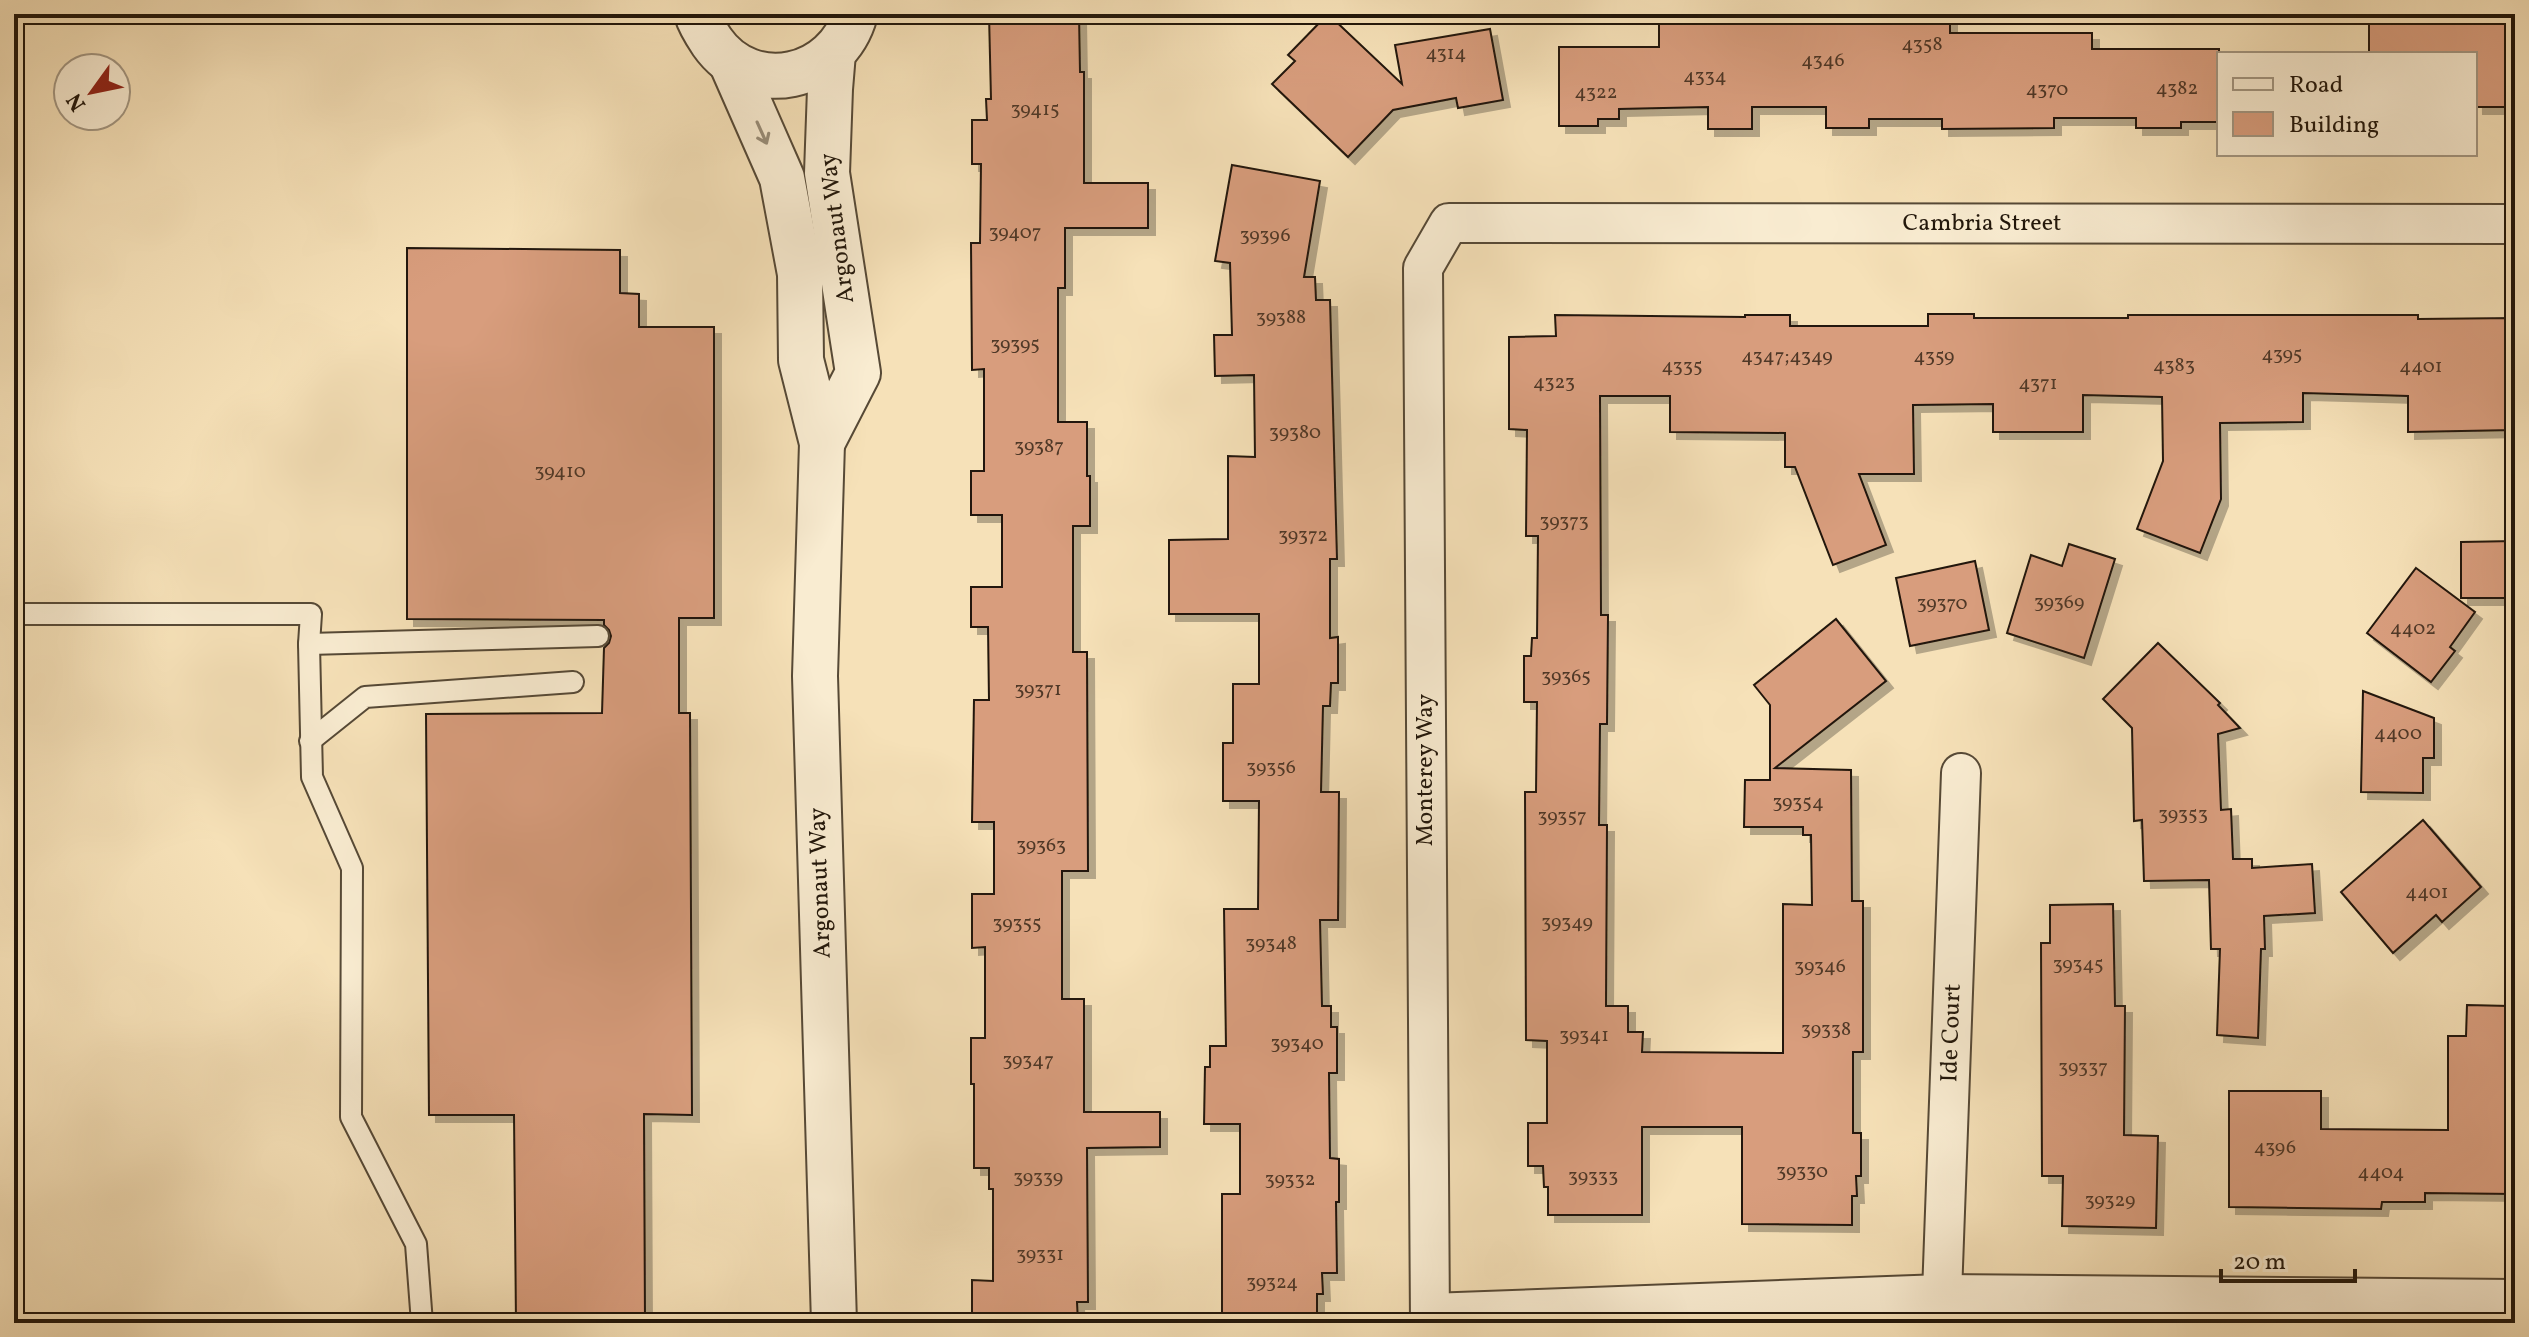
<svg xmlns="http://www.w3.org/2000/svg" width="2529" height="1337" font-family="Vollkorn,serif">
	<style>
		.building { fill: #d89d7d; stroke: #21160a; stroke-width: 2; filter: url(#shadow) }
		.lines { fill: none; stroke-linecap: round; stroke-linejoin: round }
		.service-casing { stroke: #564936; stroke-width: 24 }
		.minor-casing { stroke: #564936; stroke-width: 42 }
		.tertiary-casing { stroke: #564936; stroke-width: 48 }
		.service { stroke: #f9ecd1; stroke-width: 20 }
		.minor { stroke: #f9ecd1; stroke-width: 38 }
		.tertiary { stroke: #f9ecd1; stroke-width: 44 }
		.oneway { stroke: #988c77 }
		.labels { text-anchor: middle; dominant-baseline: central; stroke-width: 6; stroke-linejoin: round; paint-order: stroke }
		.number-label { font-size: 20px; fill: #4f3827 }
		.street-label { font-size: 24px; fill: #21160a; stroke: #f9ecd1 }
	</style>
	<defs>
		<filter id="shadow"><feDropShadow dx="7" dy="7" stdDeviation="0" flood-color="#0004"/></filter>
	</defs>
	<rect width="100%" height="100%" fill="#f6e1b8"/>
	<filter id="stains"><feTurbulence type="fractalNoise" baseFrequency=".0025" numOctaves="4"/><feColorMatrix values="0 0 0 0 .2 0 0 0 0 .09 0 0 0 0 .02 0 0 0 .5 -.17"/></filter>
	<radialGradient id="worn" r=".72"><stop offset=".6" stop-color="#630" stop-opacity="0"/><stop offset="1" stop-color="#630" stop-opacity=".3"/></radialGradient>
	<g class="building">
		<polygon points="989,14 1079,14 1080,72 1084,72 1084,183 1148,183 1148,228 1065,228 1065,288 1058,288 1058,422 1087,422 1087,476 1090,476 1090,526 1073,526 1073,652 1087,652 1088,871 1062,871 1062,999 1084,999 1084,1112 1160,1112 1160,1147 1087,1148 1088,1302 1077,1302 1078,1323 972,1323 972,1280 993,1281 993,1189 989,1189 989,1168 974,1168 974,1084 971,1084 971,1038 985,1038 985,947 972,948 972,894 994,894 994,822 972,822 974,700 989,700 988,627 971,627 971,587 1002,587 1002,515 971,515 971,471 984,471 984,369 972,370 971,243 980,243 981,164 972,164 972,120 987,120 986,99 991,99"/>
		<polygon points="1328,14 1402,84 1395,45 1490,29 1503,100 1458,108 1456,98 1393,110 1348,157 1272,84 1295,61 1288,55"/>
		<polygon points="1659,14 1950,14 1950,33 2092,33 2092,49 2219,49 2219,122 2181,122 2181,128 2136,128 2136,118 2054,118 2054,128 1942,129 1942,119 1869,119 1869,128 1826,128 1826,107 1752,107 1752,129 1708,129 1708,107 1619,109 1619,119 1598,119 1598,126 1559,126 1559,47 1659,47"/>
		<polygon points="2369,14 2515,14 2515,107 2476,107 2475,54 2369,54"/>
		<polygon points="1232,165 1320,181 1304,277 1315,277 1316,300 1330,300 1337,559 1330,559 1330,638 1338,637 1338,683 1331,683 1330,706 1323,706 1321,792 1339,792 1338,920 1320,920 1322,1006 1331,1006 1331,1027 1337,1027 1337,1073 1329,1073 1330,1158 1339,1159 1339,1202 1336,1202 1337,1273 1322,1273 1323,1294 1317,1294 1317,1321 1222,1321 1222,1194 1240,1194 1240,1124 1204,1124 1205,1067 1210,1067 1210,1046 1226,1046 1224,909 1258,909 1259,801 1223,801 1223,743 1233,743 1233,684 1259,684 1259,614 1169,614 1169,540 1228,539 1228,456 1255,457 1254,375 1215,376 1214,335 1232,335 1230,263 1215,261"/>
		<polygon points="407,248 620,250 620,293 639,294 639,327 714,327 714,618 679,618 679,713 690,713 692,1115 644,1114 645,1323 516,1323 514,1115 429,1115 426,714 602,713 604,648 609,643 611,636 609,630 604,625 604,620 407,619"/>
		<polygon points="1928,314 1974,314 1974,318 2128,318 2128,315 2418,315 2418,319 2515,318 2515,430 2408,432 2408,396 2375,395 2303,393 2303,422 2220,423 2221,499 2200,553 2137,529 2163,461 2162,397 2083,395 2083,432 1993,432 1993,404 1913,405 1914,474 1859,474 1886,545 1833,565 1795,467 1785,467 1785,433 1670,432 1670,396 1600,396 1601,615 1608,615 1607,724 1600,724 1599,825 1607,825 1606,1006 1628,1006 1628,1032 1643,1032 1642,1052 1783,1053 1783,904 1812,905 1811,835 1803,835 1803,827 1744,827 1745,780 1770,780 1770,705 1754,685 1836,619 1886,681 1775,768 1851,770 1852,901 1863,901 1863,1052 1853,1052 1853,1133 1861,1133 1861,1176 1856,1176 1857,1196 1852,1196 1852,1225 1742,1224 1742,1127 1642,1127 1642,1215 1548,1215 1548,1187 1544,1187 1543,1166 1528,1166 1528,1123 1547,1123 1547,1041 1526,1040 1525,792 1536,792 1537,702 1524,702 1524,656 1531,656 1532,638 1537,638 1538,536 1526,536 1527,430 1509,429 1509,337 1556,336 1555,315 1745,317 1745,315 1790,315 1790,326 1928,326"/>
		<polygon points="2515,541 2515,598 2461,598 2461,542"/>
		<polygon points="2069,544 2115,559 2084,658 2007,633 2031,555 2062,566"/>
		<polygon points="1975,561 1989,630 1910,646 1896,578"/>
		<polygon points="2416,568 2475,612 2450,647 2455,651 2431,682 2367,633"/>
		<polygon points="2158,643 2220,703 2218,705 2240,728 2218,734 2221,810 2231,809 2233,859 2252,859 2252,868 2312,864 2315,913 2264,916 2265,949 2261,949 2258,1038 2217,1035 2220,949 2211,949 2209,880 2144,881 2142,820 2134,821 2132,728 2103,699"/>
		<polygon points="2363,691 2434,718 2434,758 2423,758 2423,793 2361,792"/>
		<polygon points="2423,820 2481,887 2442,922 2436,915 2393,953 2341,892"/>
		<polygon points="2113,904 2115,1006 2125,1006 2124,1135 2158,1136 2156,1228 2062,1226 2063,1176 2042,1176 2041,943 2050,943 2050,905"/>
		<polygon points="2467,1005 2509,1006 2509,1036 2515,1036 2515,1194 2425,1193 2425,1202 2382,1202 2381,1209 2229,1207 2229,1091 2321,1091 2321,1129 2448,1130 2448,1036 2466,1036"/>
	</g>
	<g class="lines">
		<g class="service-casing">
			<g id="service">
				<polyline points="14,614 311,614 309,644 312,777 352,868 351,1117 416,1244 422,1323"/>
				<polyline points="309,644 598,636"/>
				<polyline points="310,741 365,697 573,682"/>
			</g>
		</g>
		<g class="minor-casing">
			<g id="minor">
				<polyline points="1942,1294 1961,773"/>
				<polyline points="1430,1313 1942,1294 2515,1299"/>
				<polyline points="1430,1323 1423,268 1449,223 2515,224"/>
			</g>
		</g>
		<g class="tertiary-casing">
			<g id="tertiary">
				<path d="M 697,14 C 700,24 706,33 712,42 C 752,99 837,80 855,14"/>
				<polyline points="731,62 782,178 800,274 801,360 822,443 815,676 834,1323"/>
				<polyline points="822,443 858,373 827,173 830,89 833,53"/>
			</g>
		</g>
		<use href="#service" class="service"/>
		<use href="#minor" class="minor"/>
		<use href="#tertiary" class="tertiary"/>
	</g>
	<defs><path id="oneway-shaft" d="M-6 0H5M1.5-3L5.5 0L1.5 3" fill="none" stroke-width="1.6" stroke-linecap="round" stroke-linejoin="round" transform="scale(2)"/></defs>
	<use class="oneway" href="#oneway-shaft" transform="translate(762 133) rotate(66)"/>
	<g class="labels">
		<g class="number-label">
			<text x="1922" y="45">4358</text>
			<text x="1446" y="54">4314</text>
			<text x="1823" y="61">4346</text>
			<text x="1705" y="77">4334</text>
			<text x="2177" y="89">4382</text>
			<text x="2047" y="90">4370</text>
			<text x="1596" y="93">4322</text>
			<text x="1035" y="110">39415</text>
			<text x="1015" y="233">39407</text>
			<text x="1265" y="236">39396</text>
			<text x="1281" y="318">39388</text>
			<text x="1015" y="345">39395</text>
			<text x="2282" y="355">4395</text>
			<text x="1787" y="357">4347;4349</text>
			<text x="1934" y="357">4359</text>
			<text x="2174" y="366">4383</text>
			<text x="1682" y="367">4335</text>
			<text x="2421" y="367">4401</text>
			<text x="1554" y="383">4323</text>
			<text x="2038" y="384">4371</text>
			<text x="1295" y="433">39380</text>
			<text x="1039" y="447">39387</text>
			<text x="560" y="472">39410</text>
			<text x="1564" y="522">39373</text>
			<text x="1303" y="536">39372</text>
			<text x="2059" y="603">39369</text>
			<text x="1942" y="604">39370</text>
			<text x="2413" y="629">4402</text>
			<text x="1566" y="677">39365</text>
			<text x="1038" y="690">39371</text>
			<text x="2398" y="734">4400</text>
			<text x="1271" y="768">39356</text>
			<text x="1798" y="803">39354</text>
			<text x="2183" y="815">39353</text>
			<text x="1562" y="817">39357</text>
			<text x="1041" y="846">39363</text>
			<text x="2427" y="893">4401</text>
			<text x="1567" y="923">39349</text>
			<text x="1017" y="924">39355</text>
			<text x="1271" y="944">39348</text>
			<text x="2078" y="965">39345</text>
			<text x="1820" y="967">39346</text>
			<text x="1826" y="1030">39338</text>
			<text x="1584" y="1036">39341</text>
			<text x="1297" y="1044">39340</text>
			<text x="1028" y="1061">39347</text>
			<text x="2083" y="1068">39337</text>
			<text x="2275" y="1148">4396</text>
			<text x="1802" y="1172">39330</text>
			<text x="2381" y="1173">4404</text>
			<text x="1593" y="1177">39333</text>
			<text x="1038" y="1178">39339</text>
			<text x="1290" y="1180">39332</text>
			<text x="2110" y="1201">39329</text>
			<text x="1040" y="1255">39331</text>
			<text x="1272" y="1283">39324</text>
		</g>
		<g class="street-label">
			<text x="1982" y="224">Cambria Street</text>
			<text transform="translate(838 228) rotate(-97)">Argonaut Way</text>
			<text transform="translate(1426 770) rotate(-90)">Monterey Way</text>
			<text transform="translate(821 883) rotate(-92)">Argonaut Way</text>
			<text transform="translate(1952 1033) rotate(-88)">Ide Court</text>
		</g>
	</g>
	<rect width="2529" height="1337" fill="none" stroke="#f6e1b8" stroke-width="48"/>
	<rect x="16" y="16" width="2497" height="1305" fill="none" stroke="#21160a" stroke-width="4"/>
	<rect x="24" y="24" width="2481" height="1289" fill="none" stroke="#21160a" stroke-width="2"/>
	<rect x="2217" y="52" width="260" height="104" fill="#f9ecd1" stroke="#a39681" stroke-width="2"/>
	<rect x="2233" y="78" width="40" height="12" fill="#f9ecd1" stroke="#a39681" stroke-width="2"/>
	<text x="2289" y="92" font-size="24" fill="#21160a">Road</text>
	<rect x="2233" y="112" width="40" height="24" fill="#d89d7d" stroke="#a39681" stroke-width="2"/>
	<text x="2289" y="132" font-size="24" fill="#21160a">Building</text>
	<g transform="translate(92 92) rotate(237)"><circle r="38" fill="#f9ecd1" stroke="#a39681" stroke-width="2"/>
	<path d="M0-6L14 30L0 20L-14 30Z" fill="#8f2418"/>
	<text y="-12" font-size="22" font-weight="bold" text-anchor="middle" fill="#21160a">N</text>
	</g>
	<path d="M2221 1269v12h134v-12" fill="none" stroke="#21160a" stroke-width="4"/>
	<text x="2233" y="1269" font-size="24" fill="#21160a" stroke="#f9ecd1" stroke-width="6" paint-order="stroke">20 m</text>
	<rect width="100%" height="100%" filter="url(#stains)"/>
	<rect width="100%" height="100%" fill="url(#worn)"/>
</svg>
